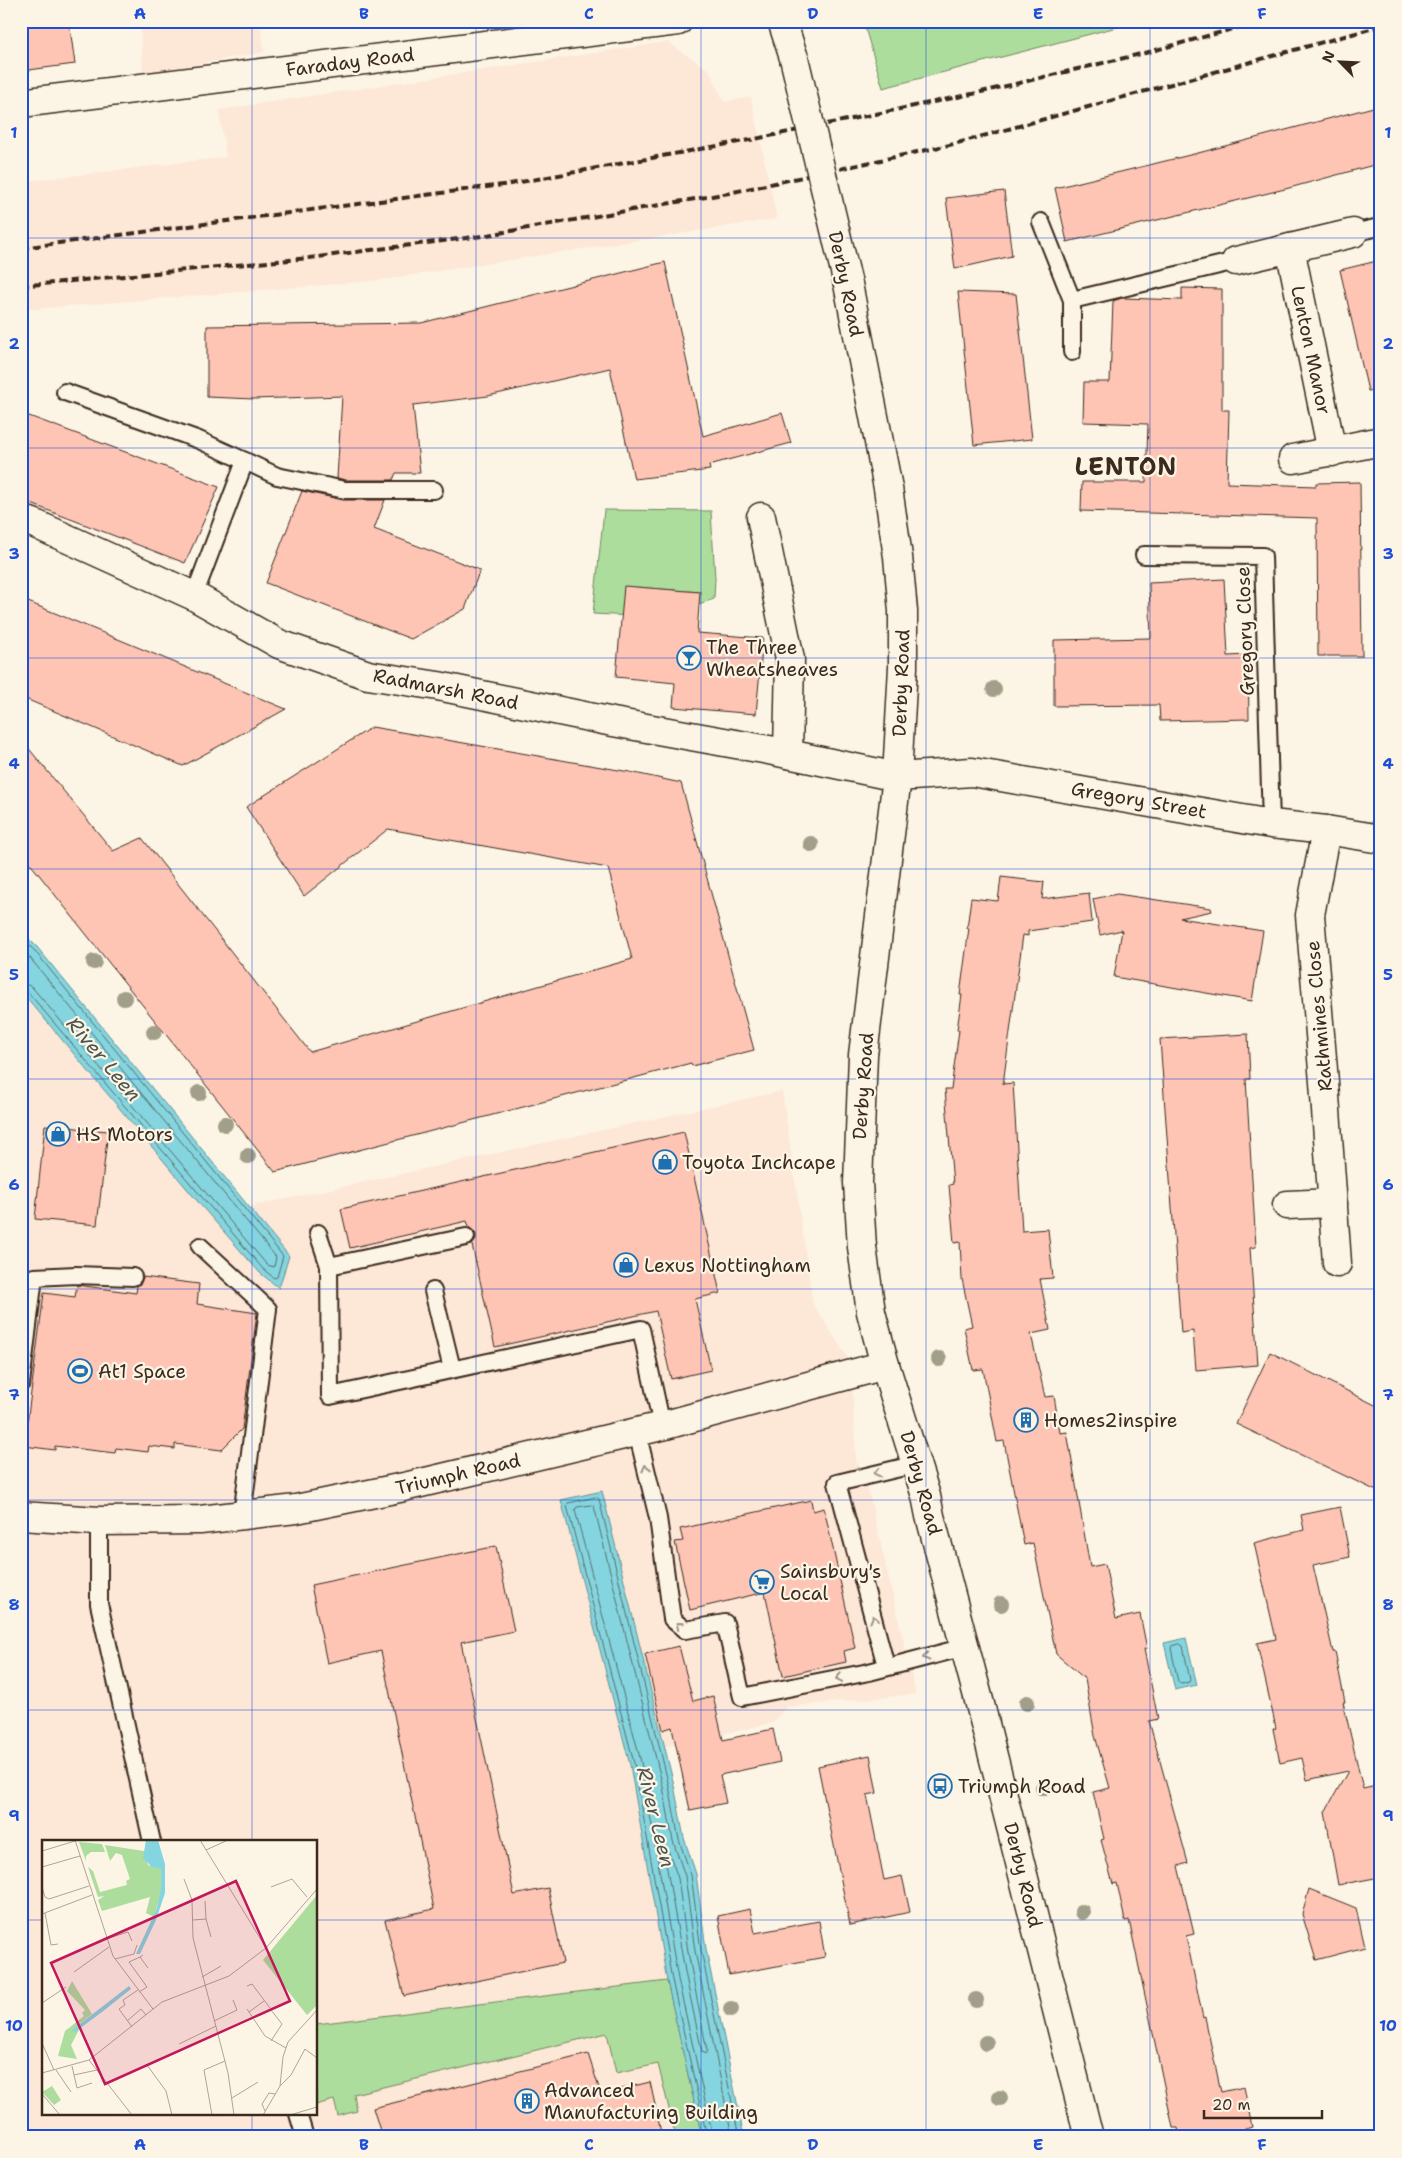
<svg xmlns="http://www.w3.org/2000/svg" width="1402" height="2158" font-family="'Shantell Sans',sans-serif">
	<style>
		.built { fill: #fde7d7; fill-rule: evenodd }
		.green { fill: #acdd9d; stroke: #74845e }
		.water { fill: #84d5df; stroke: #679192 }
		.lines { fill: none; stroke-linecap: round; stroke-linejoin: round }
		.shore { stroke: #586e6b; stroke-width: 1 }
		.building { fill: #fec5b5; stroke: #3b2a1e }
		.service-casing { stroke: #3b2a1e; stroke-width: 20 }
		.minor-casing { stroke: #3b2a1e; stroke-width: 31 }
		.tertiary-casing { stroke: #3b2a1e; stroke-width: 31 }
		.primary-casing { stroke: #3b2a1e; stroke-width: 31 }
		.service { stroke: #fcf5e5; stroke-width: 16 }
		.minor { stroke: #fcf5e5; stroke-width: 28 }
		.tertiary { stroke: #fcf5e5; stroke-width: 28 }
		.primary { stroke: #fcf5e5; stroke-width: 28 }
		.rail { stroke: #3b2a1e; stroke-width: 4; stroke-dasharray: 8 4; stroke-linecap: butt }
		.primary-bridge-casing { stroke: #3b2a1e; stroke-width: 31; stroke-linecap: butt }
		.primary-bridge { stroke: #fcf5e5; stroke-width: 28 }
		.tree { fill: #a19e89 }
		.oneway { stroke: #9c9082 }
		.grid { fill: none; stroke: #1d4ed8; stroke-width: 1; stroke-opacity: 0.55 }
		.labels { text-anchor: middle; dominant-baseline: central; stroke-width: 4.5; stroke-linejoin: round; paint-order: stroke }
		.street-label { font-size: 19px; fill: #3b2a1e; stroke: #fcf5e5 }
		.poi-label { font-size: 19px; fill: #3b2a1e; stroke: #fcf5e5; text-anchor: start }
		.water-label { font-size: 20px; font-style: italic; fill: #4d554e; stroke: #fcf5e5 }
		.district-label { font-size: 24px; font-weight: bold; letter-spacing: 1px; fill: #3b2a1e; stroke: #fcf5e5 }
		.inset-road { fill: none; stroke: #afa495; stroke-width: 1 }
		.view { fill: #c2185b; fill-opacity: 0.15; stroke: #c2185b; stroke-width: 2.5 }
		.inset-edge { fill: none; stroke: #3b2a1e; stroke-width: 2.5 }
		.neatline { fill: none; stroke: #1d4ed8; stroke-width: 2 }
		.grid-label { font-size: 16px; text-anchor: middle; font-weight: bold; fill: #1d4ed8 }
	</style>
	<rect width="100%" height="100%" fill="#fcf5e5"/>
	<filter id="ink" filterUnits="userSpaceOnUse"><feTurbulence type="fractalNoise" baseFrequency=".02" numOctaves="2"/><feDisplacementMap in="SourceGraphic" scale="10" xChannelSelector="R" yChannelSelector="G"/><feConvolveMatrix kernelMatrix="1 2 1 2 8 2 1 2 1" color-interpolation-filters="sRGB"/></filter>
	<g filter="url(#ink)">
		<g class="built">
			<polygon points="140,21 260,21 264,52 143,74"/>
			<polygon points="667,42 709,70 724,102 751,97 777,219 374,281 21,310 21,182 226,157 219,110"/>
			<path d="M 21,993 L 260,1273 L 278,1288 L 289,1256 L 249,1207 L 782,1091 L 813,1304 L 851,1363 L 856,1460 L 869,1494 L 916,1694 L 786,1707 L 772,1723 L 663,1747 L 625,1749 L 630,1765 L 667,1981 L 702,2137 L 21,2137 ZM 44,1842 L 316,1842 L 316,2114 L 44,2114 Z"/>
		</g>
		<g class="green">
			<polygon points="863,21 1140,21 883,88"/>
			<polygon points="604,510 711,511 715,578 714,599 699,604 700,592 636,587 633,616 593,614"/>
			<polygon points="667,1981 702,2137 676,2137 658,2064 616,2073 607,2033 354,2094 357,2111 338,2116 334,2100 316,2105 316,2024"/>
		</g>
		<g class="water">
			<polygon points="21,931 37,947 289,1256 279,1288 260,1273 204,1209 21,991"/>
			<polygon points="602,1491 674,1785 684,1838 696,1874 706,1949 744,2137 702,2137 667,1981 630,1765 561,1500"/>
			<polygon points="1186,1638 1197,1685 1175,1690 1164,1643"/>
		</g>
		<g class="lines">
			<g class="shore">
				<polyline points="21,938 34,950 283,1256 277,1277 274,1278 263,1269 27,991 21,989"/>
				<polyline points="21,947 276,1257 274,1267 267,1265 32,987 21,982"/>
				<polygon points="1180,1644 1183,1646 1190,1680 1189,1682 1181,1684 1178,1682 1171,1648 1172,1646"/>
				<polygon points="666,1849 668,1850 678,1878 688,1952 707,2051 705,2054 702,2052 686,1977 664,1852"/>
				<polyline points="707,2137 672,1980 634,1763 567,1506 568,1503 596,1497 599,1499 669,1786 679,1840 691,1875 701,1950 739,2137"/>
				<polyline points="713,2137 678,1979 641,1762 575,1510 577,1507 591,1505 594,1506 663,1787 673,1841 685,1876 695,1951 732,2137"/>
			</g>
		</g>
		<g class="building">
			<polygon points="21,21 69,21 75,64 21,71"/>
			<polygon points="1381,105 1381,163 1289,188 1067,242 1055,188 1202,152"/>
			<polygon points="1004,191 1012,256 955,269 946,198"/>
			<polygon points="1381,260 1381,389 1368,391 1340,270"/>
			<polygon points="665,262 703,436 782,413 791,443 709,465 710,470 634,479 610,368 488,396 413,405 420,473 396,473 393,480 346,480 337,478 342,396 254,399 207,397 207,326 421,323"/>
			<polygon points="1182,288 1222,289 1222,410 1229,410 1227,483 1316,486 1316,483 1360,482 1362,656 1318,656 1317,518 1081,511 1082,482 1146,482 1148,424 1083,422 1084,382 1110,382 1113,301 1122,298 1182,300"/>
			<polygon points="958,292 1016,294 1032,439 974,445"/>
			<polygon points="21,413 219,487 185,563 21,500"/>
			<polygon points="302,491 343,500 385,500 374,529 480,570 465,609 411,639 266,583"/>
			<polygon points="1224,579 1228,656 1248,655 1249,719 1160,721 1159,705 1054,706 1054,640 1151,638 1149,583"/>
			<polygon points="624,586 700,592 697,633 763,638 756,714 673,707 675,683 616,677"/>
			<polygon points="21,599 130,644 286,709 183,766 21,697"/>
			<polygon points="372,727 630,772 681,783 754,1050 692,1066 691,1063 275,1172 21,852 21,739 113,851 142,838 310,1052 632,959 608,868 388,829 304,896 246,807"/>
			<polygon points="1001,877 1044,882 1042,899 1089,893 1092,922 1028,931 1028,936 1023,935 1003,1084 1013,1083 1022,1231 1048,1229 1053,1278 1040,1279 1050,1330 1031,1334 1045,1397 1054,1396 1060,1433 1067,1432 1090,1567 1105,1564 1116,1619 1140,1614 1147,1649 1144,1649 1158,1719 1149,1721 1188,1863 1178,1866 1194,1934 1186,1936 1203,2018 1205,2017 1221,2092 1244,2087 1252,2127 1219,2137 1180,2137 1178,2128 1173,2128 1129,1920 1125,1921 1117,1883 1113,1884 1101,1840 1104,1839 1093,1792 1110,1788 1095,1736 1085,1679 1056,1654 1033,1543 1024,1545 1004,1441 997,1442 983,1369 973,1370 964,1328 972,1326 962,1279 960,1242 954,1243 949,1185 953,1184 945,1089 951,1089 959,1030 957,1030 962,995 960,995 969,928 967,928 971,898 998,901"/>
			<polygon points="1117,894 1211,908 1212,911 1180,918 1263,931 1252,1001 1114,977 1122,930 1100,935 1093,899"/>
			<polygon points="1248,1034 1250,1079 1246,1079 1256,1247 1250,1248 1258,1365 1196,1370 1193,1331 1181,1333 1160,1039"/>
			<polygon points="45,1125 108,1131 97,1225 35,1219"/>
			<polygon points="684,1132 720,1293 695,1299 711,1370 671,1379 656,1311 495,1347 472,1245 476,1240 476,1234 469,1227 467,1221 350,1248 341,1209"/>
			<polygon points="143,1277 199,1284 197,1304 257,1313 242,1429 221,1450 175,1444 175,1449 149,1446 148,1452 116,1448 115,1453 55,1446 55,1450 24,1446 44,1293 75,1297 77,1285 136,1293 137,1286 141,1283"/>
			<polygon points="1270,1352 1381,1408 1381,1493 1236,1424"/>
			<polygon points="811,1500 813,1511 824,1508 855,1648 844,1651 846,1662 783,1676 765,1592 690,1610 675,1542 683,1541 680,1529"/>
			<polygon points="1340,1507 1350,1557 1313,1565 1333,1652 1335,1652 1345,1702 1343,1702 1363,1789 1381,1785 1381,1853 1377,1860 1380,1877 1338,1885 1325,1812 1348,1771 1307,1780 1302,1758 1280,1763 1273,1729 1276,1728 1257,1643 1276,1639 1254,1543 1304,1530 1301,1515"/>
			<polygon points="496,1546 514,1631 461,1642 514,1895 548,1888 563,1963 404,1996 385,1920 434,1909 381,1651 327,1663 311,1585"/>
			<polygon points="679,1646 693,1701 713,1696 723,1740 773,1729 780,1762 720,1775 726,1803 690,1810 672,1727 663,1730 645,1654"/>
			<polygon points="870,1755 877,1793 867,1795 884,1880 902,1876 910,1912 850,1925 818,1766"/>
			<polygon points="1309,1889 1356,1908 1365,1947 1316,1960 1302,1914"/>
			<polygon points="750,1909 755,1933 819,1921 825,1957 729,1975 718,1916"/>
			<polygon points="588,2054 601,2094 650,2082 662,2137 382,2137 373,2108"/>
		</g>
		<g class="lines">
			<g class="service-casing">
				<g id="service">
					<polyline points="1041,222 1072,300"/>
					<polyline points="1353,233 1375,228"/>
					<polyline points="1072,352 1072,300 1236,261"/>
					<polyline points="65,392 199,440 245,461"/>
					<polyline points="1144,555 1263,556 1271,824"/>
					<polyline points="194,596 245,461 277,476 345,490 434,490"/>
					<polyline points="318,1233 329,1266 466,1237"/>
					<polyline points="200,1246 268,1309 242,1516"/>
					<polyline points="329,1266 330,1396 641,1329 662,1426"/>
					<polyline points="433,1291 452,1369"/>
					<polyline points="21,1383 34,1277 76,1275 133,1277"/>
					<polyline points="637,1432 658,1518 672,1619 685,1630 725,1623 742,1697 869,1672 965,1647"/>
					<polyline points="99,1521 99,1604 152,1842"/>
					<polyline points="886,1666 837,1483 917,1464"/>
					<polyline points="298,2114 305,2137"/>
				</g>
			</g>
			<g class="minor-casing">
				<g id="minor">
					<polyline points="1290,248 1332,452"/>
					<polyline points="1236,261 1353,233"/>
					<polyline points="1293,459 1381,441"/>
					<polyline points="761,517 790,659 788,754"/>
					<polyline points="21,519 33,523 194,596 279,644 368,675 438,686 613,722 769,750 897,777"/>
					<polyline points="1326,830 1310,915 1324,1082 1337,1263"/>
					<polyline points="1287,1205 1333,1203"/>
				</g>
			</g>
			<g class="tertiary-casing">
				<g id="tertiary">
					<polyline points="21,103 678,21"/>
					<polyline points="897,777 972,772 1271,824 1326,830 1381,839"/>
					<polyline points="21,1516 99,1521 200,1520 296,1509 404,1487 662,1426 885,1365"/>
				</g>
			</g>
			<g class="primary-casing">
				<g id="primary">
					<polyline points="782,21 794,58"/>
					<polyline points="848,284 888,488 898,557 903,611 903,667 897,777 863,1055 858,1183 862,1247 871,1312 885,1365 926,1496 930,1516 981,1708 1089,2137"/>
				</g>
			</g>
			<use href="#service" class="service"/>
			<use href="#minor" class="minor"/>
			<use href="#tertiary" class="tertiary"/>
			<use href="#primary" class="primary"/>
			<g class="rail">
				<polyline points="21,248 510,184 755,139 977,93 1145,53 1262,21"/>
				<polyline points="21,286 309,258 482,236 729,193 954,144 1381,26"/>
			</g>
			<g class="primary-bridge-casing">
				<polyline id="primary-bridge" points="794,58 848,284"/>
			</g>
			<use href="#primary-bridge" class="primary-bridge"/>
		</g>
		<g class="tree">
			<circle cx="994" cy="689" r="8"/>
			<circle cx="811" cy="844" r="8"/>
			<circle cx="94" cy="962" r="8"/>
			<circle cx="124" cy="998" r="8"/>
			<circle cx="154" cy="1032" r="8"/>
			<circle cx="199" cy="1093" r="8"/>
			<circle cx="225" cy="1124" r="8"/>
			<circle cx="248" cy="1156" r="8"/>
			<circle cx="939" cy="1359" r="8"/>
			<circle cx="1001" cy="1604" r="8"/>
			<circle cx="1027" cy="1703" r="8"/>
			<circle cx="1043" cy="1788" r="8"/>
			<circle cx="1082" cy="1912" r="8"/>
			<circle cx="976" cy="2000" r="8"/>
			<circle cx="731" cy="2009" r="8"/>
			<circle cx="986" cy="2043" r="8"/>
			<circle cx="1000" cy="2098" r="8"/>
		</g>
		<defs><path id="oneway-chevron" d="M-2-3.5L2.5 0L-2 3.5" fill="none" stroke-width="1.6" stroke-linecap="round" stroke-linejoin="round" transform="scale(1.25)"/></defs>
		<g class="oneway">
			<use href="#oneway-chevron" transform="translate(646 1468) rotate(-104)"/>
			<use href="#oneway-chevron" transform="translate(877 1473) rotate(167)"/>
			<use href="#oneway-chevron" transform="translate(874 1619) rotate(-105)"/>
			<use href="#oneway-chevron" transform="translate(679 1625) rotate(-141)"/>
			<use href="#oneway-chevron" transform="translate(926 1657) rotate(166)"/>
			<use href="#oneway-chevron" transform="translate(839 1678) rotate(169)"/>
		</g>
	</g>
	<path class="grid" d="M 252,21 L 252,1842M 476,21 L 476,2137M 701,21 L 701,2137M 926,21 L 926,2137M 1150,21 L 1150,2137M 21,238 L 1381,238M 21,448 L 1381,448M 21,658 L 1381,658M 21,869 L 1381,869M 21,1079 L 1381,1079M 21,1289 L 1381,1289M 21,1500 L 1381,1500M 21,1710 L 1381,1710M 21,1920 L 44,1920M 316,1920 L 1381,1920M 252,2114 L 252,2137"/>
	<defs>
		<g id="bar-ring" transform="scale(1.25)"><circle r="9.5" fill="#fcf5e5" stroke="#1f6fb2" stroke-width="1.5"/><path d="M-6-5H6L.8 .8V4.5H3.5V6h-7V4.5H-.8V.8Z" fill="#1f6fb2"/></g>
		<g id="shop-ring" transform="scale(1.25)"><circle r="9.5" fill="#fcf5e5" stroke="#1f6fb2" stroke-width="1.5"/><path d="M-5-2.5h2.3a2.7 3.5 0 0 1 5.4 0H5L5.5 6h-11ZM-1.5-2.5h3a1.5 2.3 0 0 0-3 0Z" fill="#1f6fb2"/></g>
		<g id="stadium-ring" transform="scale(1.25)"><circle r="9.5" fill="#fcf5e5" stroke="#1f6fb2" stroke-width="1.5"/><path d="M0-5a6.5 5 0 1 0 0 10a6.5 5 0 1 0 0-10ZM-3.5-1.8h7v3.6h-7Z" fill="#1f6fb2"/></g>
		<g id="building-ring" transform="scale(1.25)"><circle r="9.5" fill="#fcf5e5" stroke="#1f6fb2" stroke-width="1.5"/><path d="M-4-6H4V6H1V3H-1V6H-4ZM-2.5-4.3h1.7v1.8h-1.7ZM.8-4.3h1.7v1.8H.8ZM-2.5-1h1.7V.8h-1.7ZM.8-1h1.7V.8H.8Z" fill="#1f6fb2"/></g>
		<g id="supermarket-ring" transform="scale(1.25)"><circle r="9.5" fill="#fcf5e5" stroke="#1f6fb2" stroke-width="1.5"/><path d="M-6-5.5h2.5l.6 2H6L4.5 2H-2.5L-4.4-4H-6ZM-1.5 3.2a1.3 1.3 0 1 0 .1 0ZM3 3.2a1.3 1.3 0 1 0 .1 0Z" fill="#1f6fb2"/></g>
		<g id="bus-ring" transform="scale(1.25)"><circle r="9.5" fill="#fcf5e5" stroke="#1f6fb2" stroke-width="1.5"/><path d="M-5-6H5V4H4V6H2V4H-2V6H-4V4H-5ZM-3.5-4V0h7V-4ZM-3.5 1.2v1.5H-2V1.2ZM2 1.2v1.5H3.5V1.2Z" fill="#1f6fb2"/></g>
	</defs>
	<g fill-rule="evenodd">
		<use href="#bar-ring" x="689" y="658"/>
		<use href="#shop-ring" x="58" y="1134"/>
		<use href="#shop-ring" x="665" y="1162"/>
		<use href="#shop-ring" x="626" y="1265"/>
		<use href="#stadium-ring" x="80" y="1371"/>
		<use href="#building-ring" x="1026" y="1420"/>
		<use href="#supermarket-ring" x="762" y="1582"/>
		<use href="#bus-ring" x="940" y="1786"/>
		<use href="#building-ring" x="527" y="2101"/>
	</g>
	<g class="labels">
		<g class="street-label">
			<text transform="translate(350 62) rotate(-7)">Faraday Road</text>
			<text transform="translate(846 284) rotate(78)">Derby Road</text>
			<text transform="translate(1311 350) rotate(78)">Lenton Manor</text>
			<text transform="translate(1245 631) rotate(-92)">Gregory Close</text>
			<text transform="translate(901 683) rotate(-88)">Derby Road</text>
			<text transform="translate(446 689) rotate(11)">Radmarsh Road</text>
			<text transform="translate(1139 800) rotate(10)">Gregory Street</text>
			<text transform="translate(1319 1016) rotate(-95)">Rathmines Close</text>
			<text transform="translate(863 1086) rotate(-86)">Derby Road</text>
			<text transform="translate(458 1474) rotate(-13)">Triumph Road</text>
			<text transform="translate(921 1483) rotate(74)">Derby Road</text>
			<text transform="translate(1023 1875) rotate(76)">Derby Road</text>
		</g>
		<g class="poi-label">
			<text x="706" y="647">The Three<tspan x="706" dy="22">Wheatsheaves</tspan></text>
			<text x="76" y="1134">HS Motors</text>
			<text x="682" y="1162">Toyota Inchcape</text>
			<text x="644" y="1265">Lexus Nottingham</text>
			<text x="98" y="1371">At1 Space</text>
			<text x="1044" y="1420">Homes2inspire</text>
			<text x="780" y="1571">Sainsbury's<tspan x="780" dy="22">Local</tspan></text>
			<text x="958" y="1786">Triumph Road</text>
			<text x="544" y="2090">Advanced<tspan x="544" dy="22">Manufacturing Building</tspan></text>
		</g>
		<g class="water-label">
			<text transform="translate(104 1059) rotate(50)">River Leen</text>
			<text transform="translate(656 1817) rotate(76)">River Leen</text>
		</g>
		<g class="district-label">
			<text x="1126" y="467">LENTON</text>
		</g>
	</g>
	<g transform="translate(42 1840)">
		<rect width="275" height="275" fill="#fcf5e5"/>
		<path d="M 37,2 L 60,4 L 63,12 L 49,12 L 44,16 L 44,21 ZM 63,5 L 102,11 L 106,25 L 119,29 L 119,53 L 112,77 L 104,73 L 108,57 L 60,71 L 56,60 L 62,56 L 56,57 L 46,27 L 51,31 L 58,52 L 85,45 L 84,41 L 88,39 L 80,15 L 74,13 L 68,21 ZM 275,55 L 275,165 L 265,175 L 221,120 ZM 30,141 L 50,174 L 37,184 L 33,192 L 39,186 L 29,205 L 35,219 L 16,216 L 23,191 L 42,176 L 40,173 L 43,170 L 25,151 ZM 10,246 L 19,260 L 12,265 L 0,252 Z" fill="#acdd9d"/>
		<path d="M 104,0 L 116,0 L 123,24 L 123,53 L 114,80 L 98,114 L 94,114 L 115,68 L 119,49 L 119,29 L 110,27 L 101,18 ZM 87,146 L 89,149 L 60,172 L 33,192 L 30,190 Z" fill="#84d5df"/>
		<path class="inset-road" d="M 33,0 L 71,116 L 111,169M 158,0 L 224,108M 164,10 L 186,0M 0,11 L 33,1M 0,27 L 38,16M 142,39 L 150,60 L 151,98 L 186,233 L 192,275M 0,47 L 3,57 L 7,59 L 47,46M 229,47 L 250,39 L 265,57M 163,61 L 164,79M 3,73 L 9,105 L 16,104M 0,74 L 50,55M 151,80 L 164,79 L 169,97M 64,99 L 86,92 L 90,101M 101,115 L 98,117 L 106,128M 73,119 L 92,114 L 95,105M 32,132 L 67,107M 160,137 L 179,126M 205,146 L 210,144 L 228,168M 97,152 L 105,147 L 87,122 L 98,117M 0,163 L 24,147M 205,169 L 223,196 L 244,208M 207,172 L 222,161M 85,181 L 99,169 L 104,175M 172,181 L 195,170 L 191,160M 90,187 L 77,169 L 83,165 L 81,160 L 96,150M 229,201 L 240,184 L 229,170M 0,203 L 12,230M 137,204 L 174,186M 47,220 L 90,275M 105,225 L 124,251 L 130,275M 30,226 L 35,248 L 50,243M 14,230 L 29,252M 0,233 L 47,220 L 120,162 L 187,136 L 224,108 L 275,49M 32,235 L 55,230M 238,246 L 249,235 L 263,209 L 275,218M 0,254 L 18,275M 190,258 L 216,242M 223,271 L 220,264 L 227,253 L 233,254M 170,275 L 162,230 L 183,221M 221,275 L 238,246 L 241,217 L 246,202 L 275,170M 248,275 L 275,267"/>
		<path class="view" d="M 194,41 L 248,161 L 63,244 L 9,123 Z"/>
		<rect width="275" height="275" class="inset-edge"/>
	</g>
	<rect width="1402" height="2158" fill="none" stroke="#fcf5e5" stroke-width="55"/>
	<g transform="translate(1340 62) rotate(294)" stroke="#fcf5e5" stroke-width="4" paint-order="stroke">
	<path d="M0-4L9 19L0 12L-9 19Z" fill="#3b2a1e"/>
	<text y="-8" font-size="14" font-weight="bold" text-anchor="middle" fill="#3b2a1e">N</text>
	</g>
	<path d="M1204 2110v8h118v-8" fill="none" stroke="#3b2a1e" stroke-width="2.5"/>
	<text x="1212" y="2110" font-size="15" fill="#3b2a1e" stroke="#fcf5e5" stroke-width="4" paint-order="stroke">20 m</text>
	<rect x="28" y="28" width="1346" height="2102" class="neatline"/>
	<g class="grid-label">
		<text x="140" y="19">A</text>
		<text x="364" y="19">B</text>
		<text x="589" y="19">C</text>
		<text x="813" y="19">D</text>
		<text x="1038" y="19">E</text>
		<text x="1262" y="19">F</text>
		<text x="14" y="138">1</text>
		<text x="1388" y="138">1</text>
		<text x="14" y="349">2</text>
		<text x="1388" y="349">2</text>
		<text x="14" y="559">3</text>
		<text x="1388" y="559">3</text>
		<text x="14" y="769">4</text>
		<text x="1388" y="769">4</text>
		<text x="14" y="980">5</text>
		<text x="1388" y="980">5</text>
		<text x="14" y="1190">6</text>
		<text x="1388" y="1190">6</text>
		<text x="14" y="1400">7</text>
		<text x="1388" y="1400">7</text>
		<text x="14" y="1610">8</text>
		<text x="1388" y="1610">8</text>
		<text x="14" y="1821">9</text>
		<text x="1388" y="1821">9</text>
		<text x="14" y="2031">10</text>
		<text x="1388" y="2031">10</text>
		<text x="140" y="2150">A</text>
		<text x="364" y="2150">B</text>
		<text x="589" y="2150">C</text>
		<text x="813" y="2150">D</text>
		<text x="1038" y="2150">E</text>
		<text x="1262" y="2150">F</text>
	</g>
</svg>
